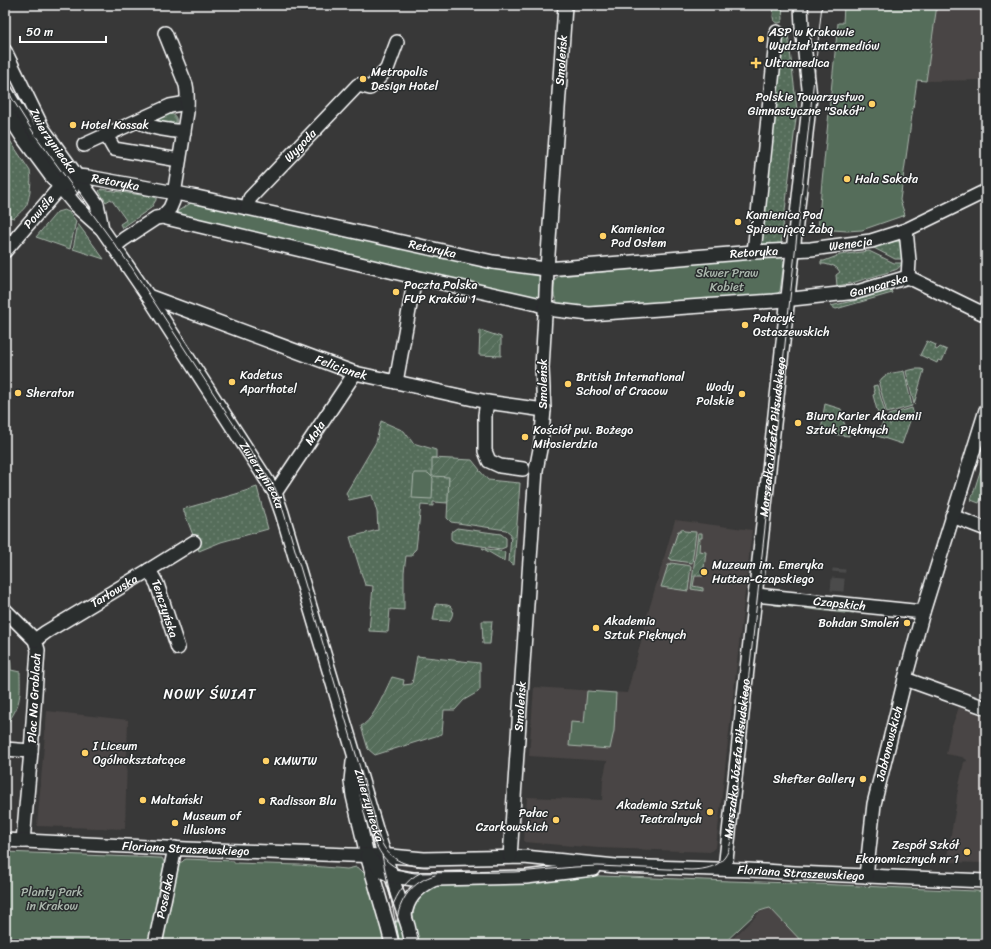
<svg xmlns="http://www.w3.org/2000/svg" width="991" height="949" font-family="Sriracha,sans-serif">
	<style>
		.built { fill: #494544 }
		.grass { fill: url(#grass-dots); stroke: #aab6ac }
		.park { fill: #556d5a; stroke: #aab6ac }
		.garden { fill: url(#garden-furrows); stroke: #aab6ac }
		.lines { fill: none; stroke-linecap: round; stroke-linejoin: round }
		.minor-tunnel { stroke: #4c4c4c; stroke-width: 13; stroke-dasharray: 13 6; stroke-linecap: butt }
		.minor-casing { stroke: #fff; stroke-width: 16 }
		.minor { stroke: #2a2d2e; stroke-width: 13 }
		.tram { stroke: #fff; stroke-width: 1 }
		.poi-dot { fill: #ffd166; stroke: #2a2d2e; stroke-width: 1.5 }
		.labels { text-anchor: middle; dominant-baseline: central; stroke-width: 3; stroke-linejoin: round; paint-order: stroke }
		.poi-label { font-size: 12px; fill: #fff; stroke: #2a2d2e; text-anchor: start }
		.street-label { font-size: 12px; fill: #fff; stroke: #2a2d2e }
		.park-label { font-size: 12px; fill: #aab6ac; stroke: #2a2d2e }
		.quarter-label { font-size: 14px; letter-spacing: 1px; fill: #fff; stroke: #2a2d2e }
	</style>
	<defs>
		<pattern id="grass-dots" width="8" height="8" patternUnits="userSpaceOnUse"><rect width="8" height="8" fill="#556d5a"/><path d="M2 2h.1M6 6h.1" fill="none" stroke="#6e8373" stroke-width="1.8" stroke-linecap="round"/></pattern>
		<pattern id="garden-furrows" width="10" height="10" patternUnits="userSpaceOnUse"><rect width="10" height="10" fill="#556d5a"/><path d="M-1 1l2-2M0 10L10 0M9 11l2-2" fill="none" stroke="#6e8373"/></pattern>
	</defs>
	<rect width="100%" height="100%" fill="#383838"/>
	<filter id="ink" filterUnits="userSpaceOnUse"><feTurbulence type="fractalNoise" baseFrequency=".025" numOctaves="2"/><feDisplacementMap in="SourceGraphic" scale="8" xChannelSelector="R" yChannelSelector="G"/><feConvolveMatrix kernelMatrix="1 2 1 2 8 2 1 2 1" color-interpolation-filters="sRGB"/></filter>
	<g filter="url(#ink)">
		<g class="built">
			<polygon points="937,5 986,5 986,80 926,81"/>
			<polygon points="675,520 752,530 716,847 710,852 599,848 524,842 527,797 602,800 603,780 607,761 529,756 534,687 627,693 642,638 641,637"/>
			<polygon points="959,707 986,717 986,863 946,862 956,806 957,795 964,762 967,761 967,760 962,757 946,754 951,729"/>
			<polygon points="47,711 128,720 125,829 37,826"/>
			<polygon points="770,908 805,944 727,944 759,913"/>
		</g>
		<g class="grass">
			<polygon points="774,5 782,5 783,19 782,22 778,23 774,21 773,17"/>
			<polygon points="777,32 788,34 797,110 781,244 754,244"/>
			<path d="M 168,114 C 175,114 177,117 176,123 L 173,126 L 151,121 Z"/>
			<path d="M 5,133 L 30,171 C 32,179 30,196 27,204 C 25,209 18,214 14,218 L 5,216 Z"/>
			<polygon points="101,189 154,197 156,198 156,200 151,208 122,228 120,224 126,220 111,199 106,202 99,191"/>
			<polygon points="64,210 69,212 76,221 70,249 36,237 57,212"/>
			<polygon points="78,224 104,259 73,249"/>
			<polygon points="896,241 899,241 900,243 902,259 895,259 872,247"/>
			<path d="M 869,251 L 894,263 L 902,263 C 900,267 898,269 895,270 L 852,283 L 837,286 L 836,275 L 840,272 L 837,268 L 832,265 L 832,266 L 825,264 L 821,264 L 821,261 L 824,261 L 840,255 Z"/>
			<polygon points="891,290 892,293 836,309 830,306 853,301"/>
			<polygon points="927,341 936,345 935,348 936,350 938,349 940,347 947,350 942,361 938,360 937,363 920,355"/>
			<polygon points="915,369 921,369 924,370 914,404 906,371"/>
			<path d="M 904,371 L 912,406 L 887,413 L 879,384 C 881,373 895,373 904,371 Z"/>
			<polygon points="877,385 885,412 878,414 873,395 875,394 873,386"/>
			<polygon points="825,404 841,409 843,418 823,415"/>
			<polygon points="912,408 913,412 902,444 865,432 870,430 875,432 879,430 887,416 889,424 891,424 888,415"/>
			<polygon points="823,417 843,420 849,436 821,433"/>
			<polygon points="381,421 404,431 413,443 436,450 436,458 432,458 449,477 448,503 433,502 433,506 421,505 416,549 412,553 412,556 406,556 404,572 404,610 390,609 388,632 369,631 373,586 365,585 350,537 378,530 377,512 372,495 349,500 346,493 376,442"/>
			<polygon points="257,487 268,529 221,542 199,551 183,509 236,494"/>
			<polygon points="457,528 501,534 506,538 506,547 501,549 455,542 451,539 451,532"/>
			<polygon points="482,548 505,552 504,561"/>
			<polygon points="774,603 853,612 853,614 774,605"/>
			<path d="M 436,604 C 440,605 447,604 450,606 C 455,610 452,618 449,621 L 433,620 Z"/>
			<polygon points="482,621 492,621 490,644 483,644"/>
		</g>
		<g class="park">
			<polygon points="844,5 937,5 926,81 917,80 900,200 905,215 862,230 847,231 818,229 822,181 838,23 843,23"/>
			<polygon points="191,203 252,215 502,270 538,274 541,277 540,295 538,298 535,298 176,214 178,211"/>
			<path d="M 775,256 L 781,257 L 784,262 L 780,291 L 777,294 L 603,309 L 559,304 C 552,298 554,288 555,279 L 559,276 Z"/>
			<polygon points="986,453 986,489 979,503 971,500"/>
			<polygon points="414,473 428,473 433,478 432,499 412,498"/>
			<path d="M 5,639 C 9,650 11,659 11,670 L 20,672 C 20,691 22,701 11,718 C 9,721 8,723 5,724 Z"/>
			<polygon points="587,691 616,693 614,731 610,749 569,746 571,722 584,723"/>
			<path d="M 5,852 L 160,858 L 162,858 L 164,862 L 182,862 L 184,860 L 186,859 L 234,861 L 234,863 L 300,865 L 347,869 L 356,867 L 360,869 L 367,876 L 382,923 L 413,919 C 413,901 420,896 433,886 L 576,875 L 730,881 C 812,883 894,888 976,891 L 986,892 L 986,944 L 804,944 L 770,908 L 766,909 L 757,912 L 723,944 L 5,944 Z"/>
		</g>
		<g class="garden">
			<polygon points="480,330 501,337 501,356 479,355"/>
			<polygon points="432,458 472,460 480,470 479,471 480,471 488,480 520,483 514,565 509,562 511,534 506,530 451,522 447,518 449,477 432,476"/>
			<polygon points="681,529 683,529 684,531 696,532 692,563 671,560 671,559 669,558 678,531 680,531"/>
			<polygon points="698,533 702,533 702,538 700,538 699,551 706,552 703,576 695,576 693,586 703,588 703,591 691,589"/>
			<polygon points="671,563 691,566 688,591 661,587 668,565 670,565"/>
			<path d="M 417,656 L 480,663 L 480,689 L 478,692 L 464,700 L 455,710 L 444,710 L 442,734 L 375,755 L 368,749 L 361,726 C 373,721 386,689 392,677 L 404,680 L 403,685 L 412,684 Z"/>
		</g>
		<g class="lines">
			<polyline class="minor-tunnel" points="837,591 839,569"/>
			<g class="minor-casing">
				<g id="minor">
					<path id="s1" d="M 5,51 L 43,129 L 97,204 L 99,213 L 102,229"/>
					<polyline points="5,90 33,136 72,189"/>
					<path id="s2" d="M 5,110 L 23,138 L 51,176 L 76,206 L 102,229 L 148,296 L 275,493 L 282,513 L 354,754 L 377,832 L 408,926 L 412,944"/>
					<path d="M 138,121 C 152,129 168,130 184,132"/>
					<polyline points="106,135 114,149 179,160"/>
					<polyline points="84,145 170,106 187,103"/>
					<path id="s3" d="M 76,176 L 88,177 L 197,197 L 493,262 L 538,268 L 547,269 L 754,252 L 811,249 L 871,241 L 906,230 L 986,191"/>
					<path id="s4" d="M 247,208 L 250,198 L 358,85 L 370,88 L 387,69 L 397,42"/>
					<path d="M 162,217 L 170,208 L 173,201 L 187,112 C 187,103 188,94 186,85 L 165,33"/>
					<polyline points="906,230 909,261 908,277"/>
					<path id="s5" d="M 114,247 L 124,239 L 156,218 L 162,217 L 415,277 L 537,304 L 556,310 L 589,314 L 774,301 L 857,292 L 908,277 L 986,315"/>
					<path id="s6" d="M 5,251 L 60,187 L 66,183"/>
					<polyline points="754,252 777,32"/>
					<path id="s7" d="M 148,296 L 355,373 L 487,402 L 544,410"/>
					<polyline points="396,382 415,277"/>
					<polyline points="487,402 485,415 485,451 489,461 500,466 523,469"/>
					<path id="s8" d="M 275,493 L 355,373"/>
					<polyline points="952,516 986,529"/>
					<path id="s9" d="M 149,570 L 157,584 L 178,648"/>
					<path id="s10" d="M 756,595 L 923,612"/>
					<polyline points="5,610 35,640 38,650 31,751 23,841"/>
					<path id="s11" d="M 35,640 L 46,632 L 149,570 L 194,542"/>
					<polyline points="905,679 986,708"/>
					<polyline points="5,749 31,751"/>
					<polyline points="353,762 351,781 353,796 367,855 388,928 392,944"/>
					<path id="s12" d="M 5,840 L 187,849 L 349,855 L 391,856 L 424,859 L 524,857 L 616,866 L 748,870 L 795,873 L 986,881"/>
					<polyline points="367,855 382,871 392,876 413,879 436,879 526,877 593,869"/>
					<path id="s13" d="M 510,857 L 536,470 L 541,444 L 544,410 L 542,368 L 545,315 L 547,269 L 565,6"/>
					<path id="s14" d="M 725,869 L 810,97 L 802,27 L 801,5"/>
					<path id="s15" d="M 866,876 L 874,804 L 905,679 L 923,612 L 986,410"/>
					<path d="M 405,916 C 406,898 420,886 435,879"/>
					<path id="s16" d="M 155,944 L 175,848"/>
				</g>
			</g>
			<use href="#minor" class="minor"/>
			<g class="tram">
				<polyline points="5,85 13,100 35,135 132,268 275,488 281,503 375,818 379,838"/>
				<path d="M 377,832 C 379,837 381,842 384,847 C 393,862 411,867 428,867"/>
				<path d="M 373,837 C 381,859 392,870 415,873 L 514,872 L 529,871 L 575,867 L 598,866 L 691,870 C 713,869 728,864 731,839 L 822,5"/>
				<polyline points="382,855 400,944"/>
				<path d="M 392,908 C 397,893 406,880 420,873"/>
				<path d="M 397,922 C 398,900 413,881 435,875"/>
			</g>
		</g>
	</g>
	<g class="poi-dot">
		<circle cx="761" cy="39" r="4"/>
		<path d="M754 57h4v4h4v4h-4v4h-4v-4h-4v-4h4z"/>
		<circle cx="363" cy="79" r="4"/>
		<circle cx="872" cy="104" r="4"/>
		<circle cx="73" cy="125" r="4"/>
		<circle cx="847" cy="179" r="4"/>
		<circle cx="738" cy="222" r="4"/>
		<circle cx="603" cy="236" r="4"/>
		<circle cx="396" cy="292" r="4"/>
		<circle cx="745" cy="325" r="4"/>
		<circle cx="232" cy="382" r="4"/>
		<circle cx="568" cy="384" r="4"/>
		<circle cx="18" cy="393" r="4"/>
		<circle cx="742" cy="394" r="4"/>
		<circle cx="798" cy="423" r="4"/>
		<circle cx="525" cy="437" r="4"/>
		<circle cx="704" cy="572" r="4"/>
		<circle cx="907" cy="623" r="4"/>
		<circle cx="596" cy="628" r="4"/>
		<circle cx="85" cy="753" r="4"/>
		<circle cx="266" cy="761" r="4"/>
		<circle cx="863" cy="779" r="4"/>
		<circle cx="143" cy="800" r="4"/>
		<circle cx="262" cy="801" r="4"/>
		<circle cx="710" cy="812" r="4"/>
		<circle cx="556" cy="820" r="4"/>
		<circle cx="175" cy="823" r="4"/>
		<circle cx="967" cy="852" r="4"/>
	</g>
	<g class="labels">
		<g class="poi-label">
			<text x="769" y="32">ASP w Krakowie<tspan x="769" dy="14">Wydział Intermediów</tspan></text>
			<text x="765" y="63">Ultramedica</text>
			<text x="371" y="72">Metropolis<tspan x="371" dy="14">Design Hotel</tspan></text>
			<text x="864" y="97" text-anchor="end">Polskie Towarzystwo<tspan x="864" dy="14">Gimnastyczne "Sokół"</tspan></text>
			<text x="81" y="125">Hotel Kossak</text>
			<text x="855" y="179">Hala Sokoła</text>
			<text x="746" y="215">Kamienica Pod<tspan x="746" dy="14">Śpiewającą Żabą</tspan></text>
			<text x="611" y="229">Kamienica<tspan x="611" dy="14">Pod Osłem</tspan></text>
			<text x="404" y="285">Poczta Polska<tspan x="404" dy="14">FUP Kraków 1</tspan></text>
			<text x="753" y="318">Pałacyk<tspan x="753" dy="14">Ostaszewskich</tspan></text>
			<text x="240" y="375">Kadetus<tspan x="240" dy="14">Aparthotel</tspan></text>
			<text x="576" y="377">British International<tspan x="576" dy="14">School of Cracow</tspan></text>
			<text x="734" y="387" text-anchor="end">Wody<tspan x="734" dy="14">Polskie</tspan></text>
			<text x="26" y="393">Sheraton</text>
			<text x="806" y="416">Biuro Karier Akademii<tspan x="806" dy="14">Sztuk Pięknych</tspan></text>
			<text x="533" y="430">Kościół pw. Bożego<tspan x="533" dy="14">Miłosierdzia</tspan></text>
			<text x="712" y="565">Muzeum im. Emeryka<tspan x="712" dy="14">Hutten-Czapskiego</tspan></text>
			<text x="604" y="621">Akademia<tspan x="604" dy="14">Sztuk Pięknych</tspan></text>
			<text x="899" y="623" text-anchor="end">Bohdan Smoleń</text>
			<text x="93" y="746">I Liceum<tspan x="93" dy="14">Ogólnokształcące</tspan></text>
			<text x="274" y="761">KMWTW</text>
			<text x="855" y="779" text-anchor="end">Shefter Gallery</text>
			<text x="151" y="800">Maltański</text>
			<text x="270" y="801">Radisson Blu</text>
			<text x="702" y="805" text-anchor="end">Akademia Sztuk<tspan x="702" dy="14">Teatralnych</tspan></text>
			<text x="548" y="813" text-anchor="end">Pałac<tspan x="548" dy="14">Czarkowskich</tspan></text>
			<text x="183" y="816">Museum of<tspan x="183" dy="14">illusions</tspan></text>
			<text x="959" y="845" text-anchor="end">Zespół Szkół<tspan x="959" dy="14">Ekonomicznych nr 1</tspan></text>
		</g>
		<g class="street-label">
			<text stroke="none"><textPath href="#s13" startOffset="799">Smoleńsk</textPath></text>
			<text stroke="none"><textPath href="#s1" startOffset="102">Zwierzyniecka</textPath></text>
			<text stroke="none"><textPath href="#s4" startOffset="83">Wygoda</textPath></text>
			<text stroke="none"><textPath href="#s3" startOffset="40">Retoryka</textPath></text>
			<text stroke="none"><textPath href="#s6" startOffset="52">Powiśle</textPath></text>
			<text stroke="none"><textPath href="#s3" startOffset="785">Wenecja</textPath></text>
			<text stroke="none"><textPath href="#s3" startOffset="364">Retoryka</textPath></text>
			<text stroke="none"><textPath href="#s3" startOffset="688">Retoryka</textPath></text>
			<text stroke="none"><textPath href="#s5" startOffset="787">Garncarska</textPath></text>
			<text stroke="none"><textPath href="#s7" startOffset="206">Felicjanek</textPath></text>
			<text transform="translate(543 384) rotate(-90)">Smoleńsk</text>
			<text stroke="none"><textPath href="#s8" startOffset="72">Mała</textPath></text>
			<text stroke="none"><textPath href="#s14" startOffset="435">Marszałka Józefa Piłsudskiego</textPath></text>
			<text stroke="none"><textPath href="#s2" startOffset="448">Zwierzyniecka</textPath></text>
			<text stroke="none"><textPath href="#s11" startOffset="93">Tarłowska</textPath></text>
			<text stroke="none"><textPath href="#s10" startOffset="84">Czapskich</textPath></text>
			<text stroke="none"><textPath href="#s9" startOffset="42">Tenczyńska</textPath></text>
			<text transform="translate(34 698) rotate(-87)">Plac Na Groblach</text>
			<text stroke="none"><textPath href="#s13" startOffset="151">Smoleńsk</textPath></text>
			<text stroke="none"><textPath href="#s15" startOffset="135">Jabłonowskich</textPath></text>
			<text stroke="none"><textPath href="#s14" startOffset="111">Marszałka Józefa Piłsudskiego</textPath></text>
			<text stroke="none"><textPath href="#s2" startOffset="796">Zwierzyniecka</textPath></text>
			<text stroke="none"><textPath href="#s12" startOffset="181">Floriana Straszewskiego</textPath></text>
			<text stroke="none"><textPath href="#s12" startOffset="797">Floriana Straszewskiego</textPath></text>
			<text stroke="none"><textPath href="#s16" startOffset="49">Poselska</textPath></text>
		</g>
		<g class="park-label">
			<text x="727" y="273">Skwer Praw<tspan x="727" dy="14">Kobiet</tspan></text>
			<text x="52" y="892">Planty Park<tspan x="52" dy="14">in Krakow</tspan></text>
		</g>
		<g class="quarter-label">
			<text x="210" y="694">NOWY ŚWIAT</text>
		</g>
	</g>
	<rect width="991" height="949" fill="none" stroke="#2a2d2e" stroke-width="20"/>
	<rect x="10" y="10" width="971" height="929" fill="none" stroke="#fff" stroke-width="1.5" filter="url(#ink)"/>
	<path d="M20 36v6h86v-6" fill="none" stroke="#ffffff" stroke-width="2"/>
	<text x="26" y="36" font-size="12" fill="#ffffff" stroke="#2a2d2e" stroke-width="3" paint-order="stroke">50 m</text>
</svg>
